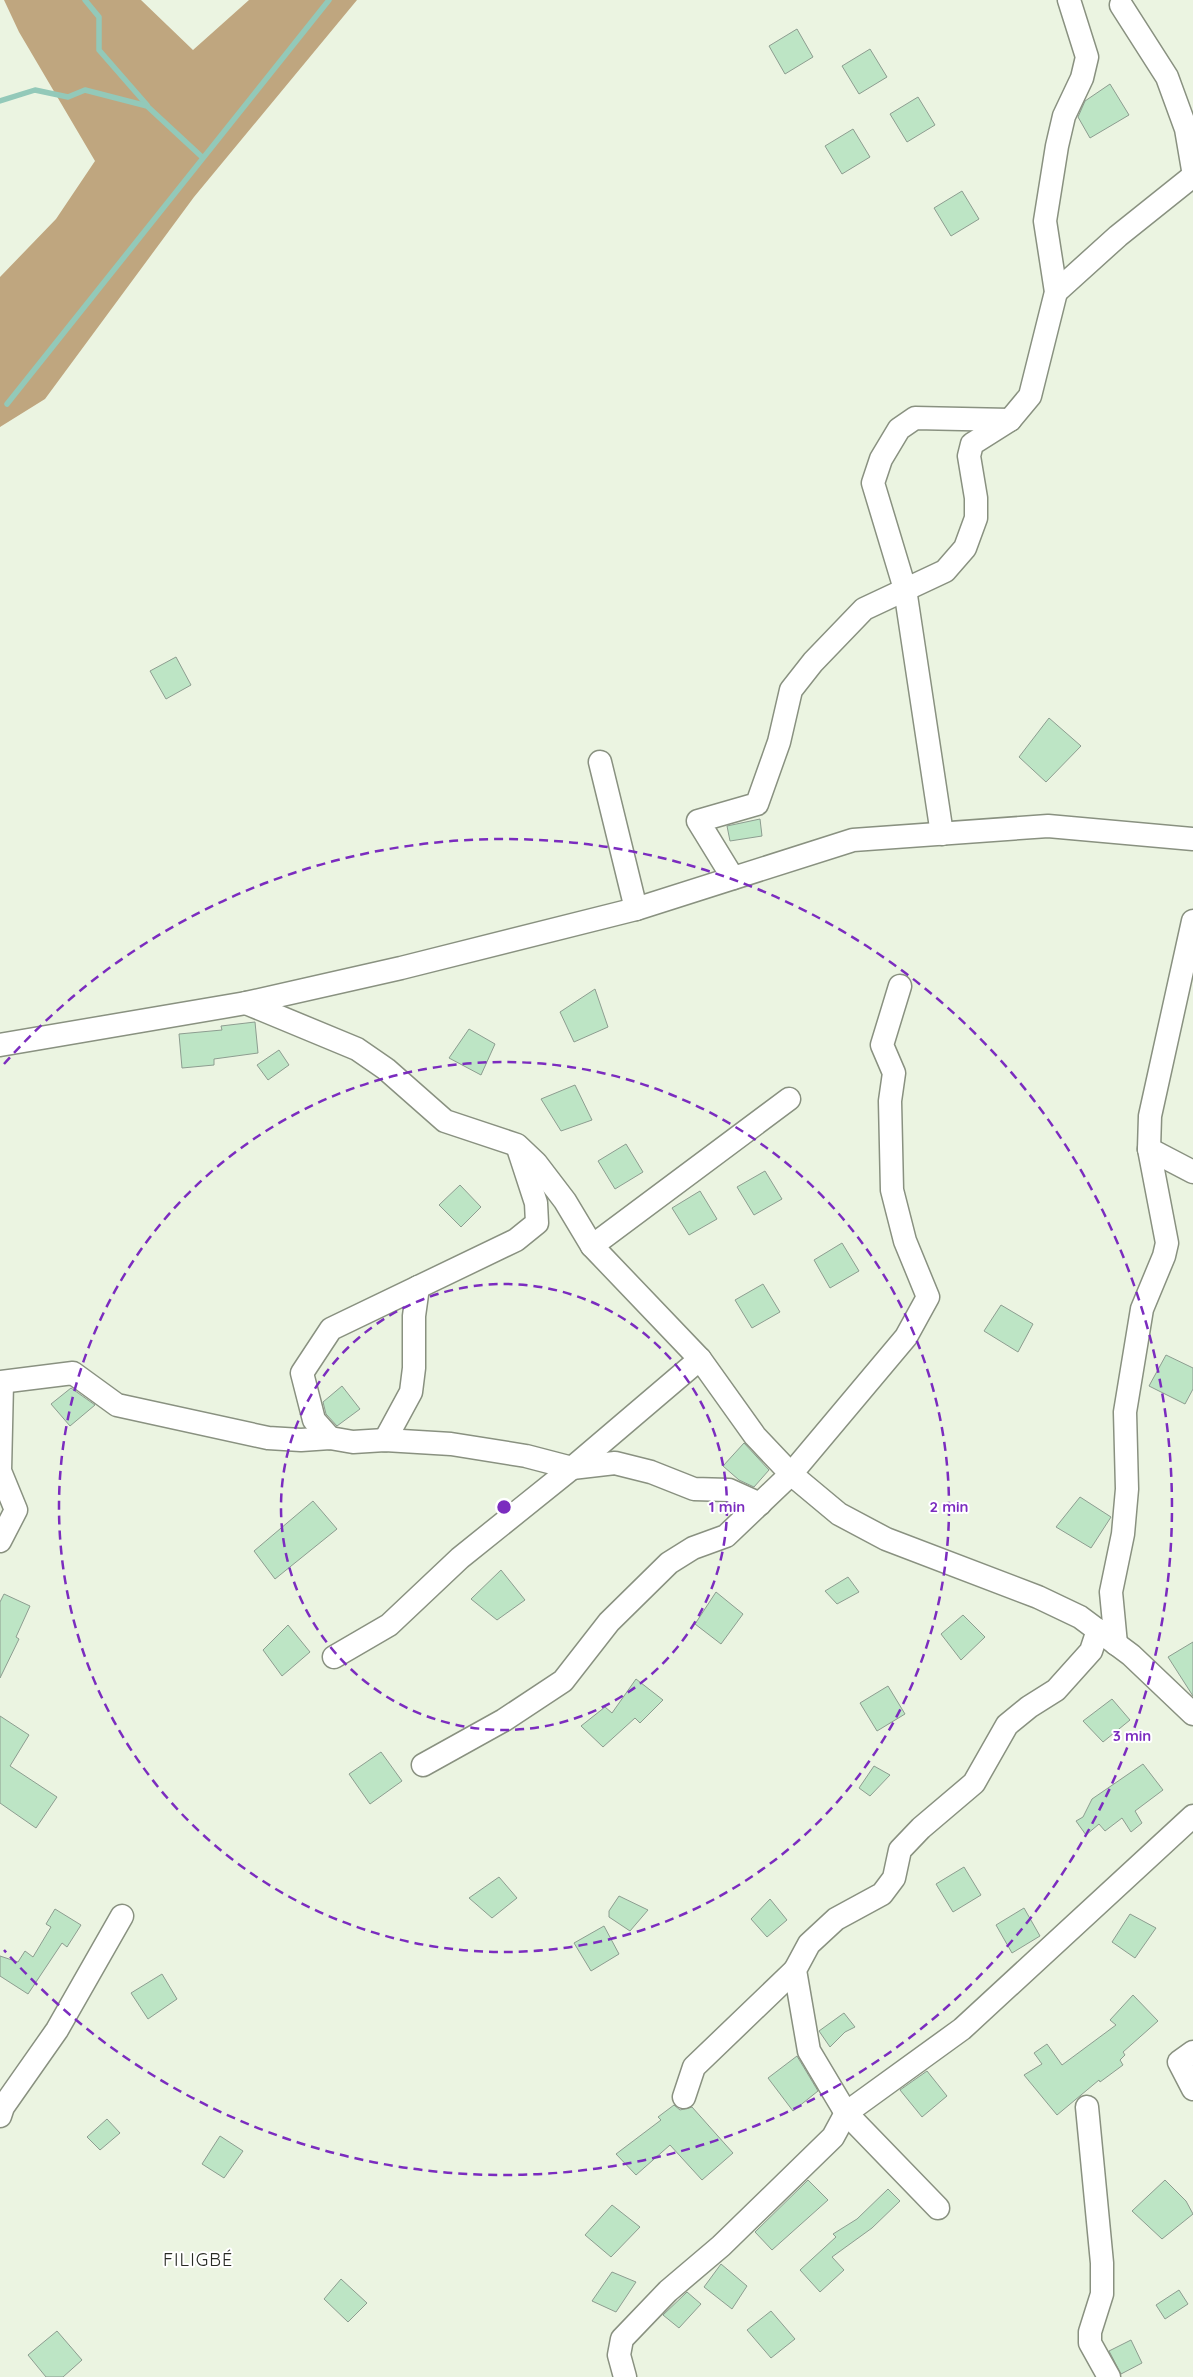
<svg xmlns="http://www.w3.org/2000/svg" width="1193" height="2377" font-family="Quicksand,sans-serif">
	<style>
		.forest { fill: #bfa67f }
		.lines { fill: none; stroke-linecap: round; stroke-linejoin: round }
		.stream { stroke: #93c9b9; stroke-width: 5.5 }
		.building { fill: #bde5c5; stroke: #8d9d90 }
		.street-casing { stroke: #899180; stroke-width: 25 }
		.street { stroke: #fff; stroke-width: 22 }
		.ring { fill: none; stroke: #7b2cbf; stroke-width: 2.5; stroke-dasharray: 9 6 }
		.labels { text-anchor: middle; dominant-baseline: central; stroke-width: 4; stroke-linejoin: round; paint-order: stroke }
		.quarter-label { font-size: 18px; letter-spacing: 1px; fill: #272a23; stroke: #fff }
		.centre { fill: #7b2cbf; stroke: #fff; stroke-width: 2.5 }
		.ring-label { font-size: 15px; text-anchor: middle; font-weight: bold; fill: #7b2cbf; stroke: #fff; stroke-width: 4; stroke-linejoin: round; paint-order: stroke }
	</style>
	<rect width="100%" height="100%" fill="#ebf4e1"/>
	<polygon class="forest" points="4,0 141,0 193,50 249,0 357,0 194,197 45,399 0,427 0,277 56,219 95,161 19,32"/>
	<g class="lines">
		<g class="stream">
			<polyline points="85,0 99,17 99,50 147,105"/>
			<polyline points="0,101 35,90 68,97 85,90 147,106 202,157"/>
			<polyline points="7,404 329,0"/>
		</g>
	</g>
	<g class="building">
		<polygon points="797,29 813,57 785,74 769,46"/>
		<polygon points="870,49 887,77 859,94 842,66"/>
		<polygon points="1110,84 1129,115 1090,138 1078,117 1085,101"/>
		<polygon points="918,97 935,125 907,142 890,114"/>
		<polygon points="853,129 870,157 842,174 825,146"/>
		<polygon points="962,191 979,219 951,236 934,208"/>
		<polygon points="176,657 191,685 166,699 150,671"/>
		<polygon points="1049,718 1081,746 1046,782 1019,757"/>
		<polygon points="760,819 762,836 730,841 727,826"/>
		<polygon points="595,989 608,1027 574,1042 560,1012"/>
		<polygon points="255,1022 258,1053 214,1059 214,1065 182,1068 179,1034 222,1030 221,1026"/>
		<polygon points="469,1029 495,1044 481,1075 449,1058"/>
		<polygon points="279,1050 289,1065 268,1080 257,1065"/>
		<polygon points="575,1085 592,1120 561,1131 541,1099"/>
		<polygon points="626,1144 643,1172 615,1189 598,1161"/>
		<polygon points="765,1171 782,1199 754,1215 737,1187"/>
		<polygon points="460,1185 481,1207 461,1227 439,1205"/>
		<polygon points="700,1191 717,1219 689,1235 672,1208"/>
		<polygon points="842,1243 859,1271 830,1288 814,1260"/>
		<polygon points="763,1284 780,1312 752,1328 735,1300"/>
		<polygon points="1001,1305 1033,1324 1018,1352 984,1331"/>
		<polygon points="1166,1355 1193,1368 1193,1389 1185,1404 1149,1386"/>
		<polygon points="342,1386 360,1409 337,1426 326,1414 323,1402"/>
		<polygon points="71,1388 95,1405 70,1426 51,1404"/>
		<polygon points="744,1443 769,1470 754,1487 739,1480 723,1466"/>
		<polygon points="1080,1497 1111,1517 1091,1548 1056,1527"/>
		<polygon points="313,1501 337,1529 275,1579 254,1551"/>
		<polygon points="501,1570 525,1600 497,1620 471,1599"/>
		<polygon points="848,1577 859,1592 837,1604 825,1591"/>
		<polygon points="716,1592 743,1614 721,1644 695,1624"/>
		<polygon points="4,1594 30,1606 16,1637 19,1639 0,1678 0,1602"/>
		<polygon points="963,1615 985,1637 961,1660 941,1634"/>
		<polygon points="288,1625 310,1652 282,1676 263,1650"/>
		<polygon points="1193,1642 1193,1696 1168,1657"/>
		<polygon points="636,1679 663,1700 640,1723 635,1718 603,1747 581,1726 605,1707 612,1713"/>
		<polygon points="888,1686 905,1714 877,1731 860,1703"/>
		<polygon points="1112,1699 1130,1720 1103,1742 1083,1721"/>
		<polygon points="0,1716 29,1735 10,1766 57,1797 36,1828 0,1803"/>
		<polygon points="381,1752 402,1781 370,1804 349,1774"/>
		<polygon points="1143,1764 1163,1790 1135,1811 1142,1823 1131,1832 1122,1818 1105,1831 1099,1824 1086,1835 1076,1821 1083,1817 1092,1799"/>
		<polygon points="874,1766 890,1775 870,1796 859,1788"/>
		<polygon points="964,1867 981,1895 953,1912 936,1884"/>
		<polygon points="499,1877 517,1898 492,1918 469,1898"/>
		<polygon points="619,1896 648,1910 630,1931 609,1917 609,1911"/>
		<polygon points="770,1899 787,1920 767,1937 751,1919"/>
		<polygon points="1024,1908 1040,1936 1012,1953 996,1925"/>
		<polygon points="55,1909 81,1925 67,1947 62,1943 28,1994 0,1976 0,1956 18,1962 25,1951 33,1957 51,1927 46,1924"/>
		<polygon points="1130,1914 1156,1928 1135,1958 1112,1942"/>
		<polygon points="604,1926 619,1954 591,1971 574,1943"/>
		<polygon points="162,1974 177,1999 148,2019 131,1993"/>
		<polygon points="1133,1995 1158,2021 1123,2052 1125,2055 1120,2060 1123,2065 1100,2082 1099,2080 1057,2115 1024,2075 1042,2064 1034,2053 1047,2044 1062,2065 1116,2025 1110,2020"/>
		<polygon points="844,2013 855,2027 845,2032 830,2047 819,2031"/>
		<polygon points="797,2056 818,2091 793,2111 768,2078"/>
		<polygon points="927,2071 947,2096 922,2117 900,2090"/>
		<polygon points="674,2105 680,2110 692,2107 733,2153 702,2180 670,2145 636,2175 616,2154 661,2120 658,2117"/>
		<polygon points="107,2119 120,2133 100,2150 87,2137"/>
		<polygon points="220,2136 243,2151 224,2178 202,2164"/>
		<polygon points="808,2180 828,2200 772,2250 755,2232"/>
		<polygon points="1165,2180 1186,2201 1193,2214 1162,2239 1132,2211"/>
		<polygon points="888,2189 900,2201 872,2228 832,2257 844,2270 820,2292 800,2270 836,2237 833,2234 857,2219"/>
		<polygon points="612,2205 640,2227 611,2257 585,2235"/>
		<polygon points="721,2264 747,2286 732,2309 704,2287"/>
		<polygon points="612,2272 636,2282 616,2312 592,2301"/>
		<polygon points="341,2279 367,2303 348,2322 324,2299"/>
		<polygon points="1179,2290 1188,2304 1165,2319 1156,2305"/>
		<polygon points="687,2292 701,2304 679,2328 663,2315"/>
		<polygon points="771,2311 795,2339 771,2358 747,2330"/>
		<polygon points="57,2331 82,2360 63,2377 46,2377 28,2355"/>
		<polygon points="1131,2340 1142,2363 1121,2374 1109,2351"/>
	</g>
	<g class="lines">
		<g class="street-casing">
			<g id="street">
				<polyline points="1121,5 1167,77 1186,129 1193,170"/>
				<polyline points="1056,292 1118,236 1193,176"/>
				<polyline points="600,762 636,909"/>
				<polyline points="942,834 905,589 873,483 881,459 899,429 915,418 1010,420"/>
				<polyline points="733,878 698,821 757,804 779,742 791,690 813,662 864,609 945,571 965,548 976,518 976,498 969,456 972,444 1010,420 1030,396 1056,292 1045,221 1057,146 1064,116 1082,78 1087,57 1069,0"/>
				<polyline points="246,1003 357,1049 386,1069 445,1121 517,1145 536,1163 565,1201 592,1246 700,1359 755,1436 791,1474 839,1514 886,1539 1038,1597 1080,1617 1131,1655 1193,1714"/>
				<polyline points="0,1045 246,1003 401,968 636,909 853,840 1048,826 1193,839"/>
				<polyline points="1149,1149 1193,1172"/>
				<polyline points="592,1246 789,1099"/>
				<polyline points="0,1382 73,1373 117,1405 268,1438 301,1440 330,1438 353,1442 385,1440 451,1444 526,1456 572,1468 615,1463 651,1472 694,1489 729,1490 760,1504"/>
				<polyline points="330,1438 314,1420 302,1373 331,1329 516,1240 537,1223 536,1203 519,1151"/>
				<polyline points="385,1440 411,1392 414,1368 414,1316 418,1287"/>
				<polyline points="0,1541 16,1510 0,1471 2,1383"/>
				<polyline points="1116,1644 1111,1592 1123,1534 1127,1489 1125,1412 1142,1309 1164,1256 1167,1243 1149,1149 1150,1116 1193,921"/>
				<polyline points="334,1657 389,1625 460,1558 572,1468 700,1359"/>
				<polyline points="423,1765 504,1720 563,1681 609,1622 669,1563 693,1548 726,1536 791,1474 906,1337 928,1297 905,1241 892,1190 890,1101 894,1073 882,1045 900,986"/>
				<polyline points="1193,2052 1179,2062 1193,2089"/>
				<polyline points="684,2097 694,2067 795,1970"/>
				<polyline points="1087,2107 1102,2263 1102,2294 1090,2332 1090,2343 1109,2377"/>
				<polyline points="0,2116 3,2107 57,2030 122,1916"/>
				<polyline points="938,2208 846,2113 809,2051 795,1970 809,1944 836,1919 882,1894 894,1878 900,1850 921,1828 974,1783 1007,1725 1029,1707 1056,1690 1091,1651 1098,1630"/>
				<polyline points="625,2377 619,2355 622,2339 668,2291 721,2246 833,2137 846,2113 962,2029 1193,1816"/>
			</g>
		</g>
		<use href="#street" class="street"/>
	</g>
	<g class="ring">
		<circle cx="504" cy="1507" r="223"/>
		<circle cx="504" cy="1507" r="445"/>
		<path d="M4 1064A668 668 0 1 1 4 1950"/>
	</g>
	<g class="labels">
		<g class="quarter-label">
			<text x="198" y="2259">FILIGBÉ</text>
		</g>
	</g>
	<circle cx="504" cy="1507" r="8" class="centre"/>
	<g class="ring-label">
		<text x="727" y="1512">1 min</text>
		<text x="949" y="1512">2 min</text>
		<text x="1132" y="1741">3 min</text>
	</g>
</svg>
